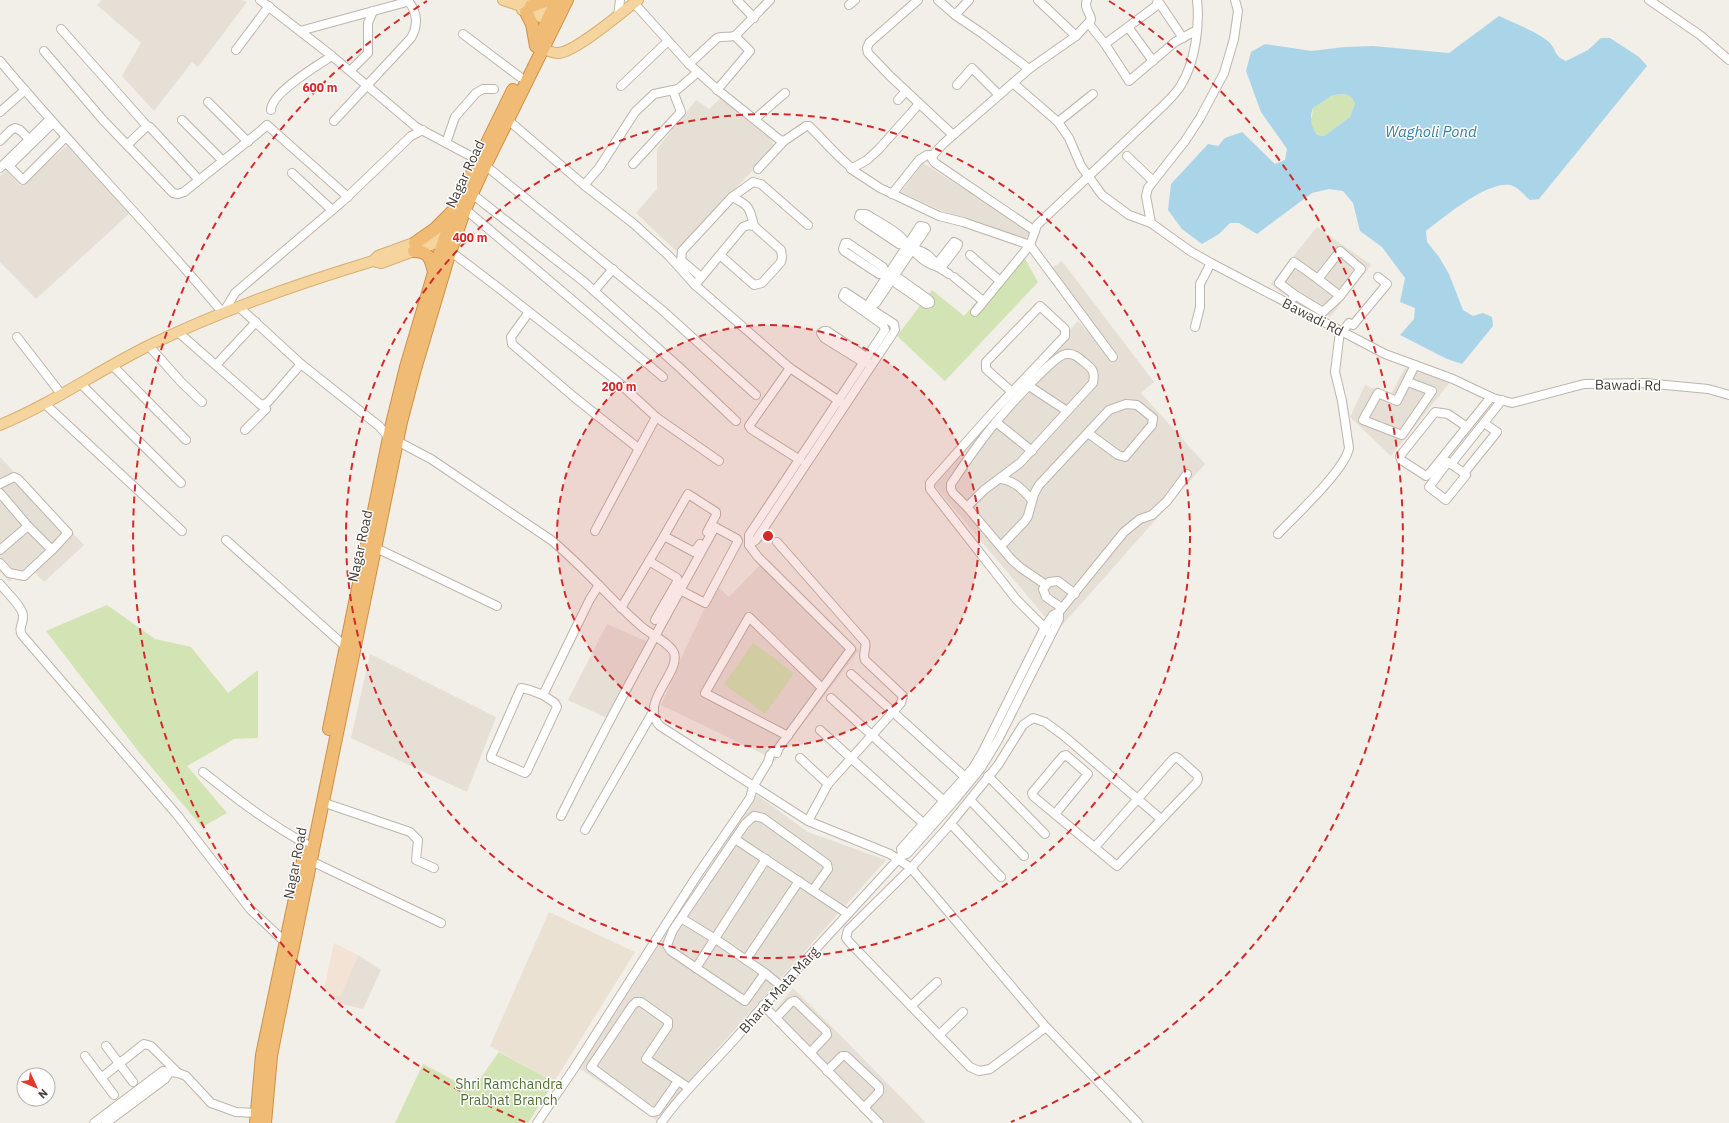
<svg xmlns="http://www.w3.org/2000/svg" width="1729" height="1123" font-family="'IBM Plex Sans',sans-serif">
	<style>
		.residential { fill: #e6dfd6 }
		.commercial { fill: #f2e3d5 }
		.education { fill: #eae1d3 }
		.green { fill: #d2e3b4 }
		.water { fill: #aad5e9; fill-rule: evenodd }
		.lines { fill: none; stroke-linecap: round; stroke-linejoin: round }
		.minor-casing { stroke: #bdb5ab; stroke-width: 10 }
		.major-casing { stroke: #d8af70; stroke-width: 12 }
		.highway-casing { stroke: #ce8f46; stroke-width: 14 }
		.minor { stroke: #fff; stroke-width: 8 }
		.major { stroke: #f5d49e; stroke-width: 10 }
		.highway { stroke: #f0bc75; stroke-width: 12 }
		.ring { fill: none; stroke: #d62828; stroke-width: 2; stroke-dasharray: 7 5 }
		.labels { text-anchor: middle; dominant-baseline: central; stroke-width: 3; stroke-linejoin: round; paint-order: stroke }
		.street-label { font-size: 14px; fill: #453e37; stroke: #fff }
		.park-label { font-size: 14px; fill: #4f7130; stroke: #fff }
		.water-label { font-size: 15px; font-style: italic; fill: #387d9f; stroke: #fff }
		.centre { fill: #d62828; stroke: #fff; stroke-width: 2 }
		.ring-label { font-size: 12px; text-anchor: middle; font-weight: bold; fill: #d62828; stroke: #fff; stroke-width: 3; stroke-linejoin: round; paint-order: stroke }
	</style>
	<rect width="100%" height="100%" fill="#f2eee8"/>
	<g class="residential">
		<polygon points="102,0 240,0 247,2 198,67 192,62 154,111 122,76 141,43 97,5"/>
		<polygon points="723,96 741,114 747,116 769,136 775,147 676,251 636,213 657,189 657,149 696,100 709,109"/>
		<polygon points="70,143 131,212 36,299 0,262 0,176 6,171 21,186"/>
		<polygon points="923,163 975,196 1030,233 1024,240 940,210 901,192"/>
		<polygon points="1317,227 1371,265 1330,317 1280,292 1271,284"/>
		<polygon points="1062,261 1154,382 1141,393 1205,464 1057,631 934,485 937,479 1078,321 1102,348 1046,272"/>
		<polygon points="1405,368 1450,382 1391,456 1350,417 1365,385 1390,396"/>
		<polygon points="0,457 84,545 44,582 28,565 9,582 0,571"/>
		<polygon points="767,558 859,650 774,762 763,754 661,705 687,645 716,585 729,597"/>
		<polygon points="607,624 648,642 607,718 568,700"/>
		<polygon points="370,654 496,717 467,792 351,738"/>
		<polygon points="757,795 808,832 886,860 696,1073 656,1120 579,1068"/>
		<polygon points="358,955 381,970 363,1009 334,1002 332,996 341,995"/>
		<polygon points="793,988 848,1043 926,1123 872,1123 769,1018"/>
	</g>
	<polygon class="commercial" points="334,943 358,955 341,996 332,996 324,990"/>
	<polygon class="education" points="549,912 635,952 554,1082 490,1046"/>
	<g class="green">
		<polygon points="1345,94 1351,97 1355,103 1350,117 1324,136 1317,135 1313,129 1310,121 1312,116 1313,108 1333,95"/>
		<polygon points="1021,252 1038,282 945,381 897,336 932,290 964,316"/>
		<polygon points="107,605 155,639 191,647 228,693 258,670 258,738 234,739 187,766 227,813 202,827 142,756 46,631"/>
		<polygon points="753,643 794,673 765,714 724,684"/>
		<polygon points="499,1052 554,1082 528,1123 395,1123 423,1064 472,1090"/>
	</g>
	<path class="water" d="M 1499,16 C 1512,22 1540,33 1550,43 C 1557,51 1554,56 1566,61 L 1588,50 L 1601,38 L 1610,38 L 1639,57 L 1647,66 L 1539,199 L 1530,200 C 1524,195 1518,187 1510,185 C 1487,181 1444,217 1426,231 L 1427,242 L 1439,257 L 1449,274 L 1463,310 L 1473,316 L 1483,313 L 1492,317 L 1493,326 L 1462,364 L 1447,359 L 1400,335 L 1414,319 L 1415,308 L 1400,302 L 1405,278 L 1382,247 L 1360,231 L 1353,203 L 1343,191 L 1329,189 L 1312,193 L 1257,234 L 1239,223 L 1230,223 L 1219,234 L 1202,244 L 1182,229 L 1168,210 L 1171,184 L 1208,144 L 1218,146 L 1225,138 L 1242,132 L 1275,164 L 1285,160 L 1287,149 L 1261,112 L 1246,71 L 1251,52 L 1265,44 L 1312,51 L 1344,47 L 1373,46 L 1449,53 ZM 1345,94 L 1351,97 L 1355,103 L 1350,117 L 1324,136 L 1317,135 C 1311,126 1309,118 1313,108 L 1333,95 Z"/>
	<g class="lines">
		<g class="minor-casing">
			<g id="minor">
				<polyline points="260,0 332,56 416,127 478,160"/>
				<polyline points="737,0 754,18"/>
				<polyline points="918,0 869,43 867,48 868,53 890,76 953,135"/>
				<polyline points="938,0 955,15 983,34 1029,69"/>
				<polyline points="1158,0 1156,6 1105,44 1129,81 1175,42 1197,30"/>
				<polyline points="1235,0 1238,11 1234,39 1224,73 1200,118 1185,141 1148,188 1146,196 1151,223 1190,251 1211,263 1385,354 1453,379 1493,398 1512,403 1584,384 1645,383 1708,389 1729,395"/>
				<polyline points="1649,0 1700,35 1729,60"/>
				<polyline points="1158,1 1183,38"/>
				<path d="M 634,3 L 689,64 L 719,91 L 780,140 L 784,141 L 806,126 L 809,126 C 824,140 836,156 852,168"/>
				<polyline points="849,5 855,0"/>
				<polyline points="955,15 969,0"/>
				<polyline points="618,16 620,0"/>
				<polyline points="1089,24 1105,44"/>
				<polyline points="1128,27 1153,61"/>
				<polyline points="61,29 147,126"/>
				<polyline points="300,31 403,3 409,0"/>
				<polyline points="463,34 520,77"/>
				<path d="M 1076,36 L 1091,20 C 1091,13 1083,8 1087,0"/>
				<polyline points="236,50 269,6"/>
				<polyline points="44,51 103,120 173,193 178,194 184,192 258,133 267,125 348,197"/>
				<path d="M 0,61 C 72,147 151,227 223,313 L 235,293 L 343,201 L 411,136 L 423,130"/>
				<path d="M 689,64 L 717,38 C 723,35 732,39 737,34 L 770,0"/>
				<polyline points="350,71 368,53 368,23 373,11"/>
				<polyline points="1013,83 1058,122 1069,138 1081,166 1102,195 1129,215 1151,223"/>
				<polyline points="957,85 972,68 999,95"/>
				<polyline points="621,86 668,41"/>
				<polyline points="717,90 750,51 735,36"/>
				<polyline points="898,100 906,91"/>
				<polyline points="208,102 248,142"/>
				<polyline points="919,104 879,149 867,160 851,169 880,188 939,216 963,222 1030,245 1113,357"/>
				<path d="M 271,110 C 271,93 318,65 332,56"/>
				<polyline points="0,112 25,90"/>
				<polyline points="755,119 785,93"/>
				<polyline points="182,120 223,161"/>
				<polyline points="508,120 584,185 634,224 669,256 695,285 790,368 842,403"/>
				<path d="M 334,121 L 411,38 C 418,26 418,12 408,1"/>
				<polyline points="1058,122 1093,94"/>
				<polyline points="53,123 9,166 23,180 66,137"/>
				<polyline points="0,141 11,130 15,128 20,130 29,139"/>
				<polyline points="446,143 455,117 476,93 483,89 494,89"/>
				<polyline points="127,145 147,126 150,127 199,180"/>
				<polyline points="1127,156 1153,181"/>
				<polyline points="633,164 681,112 673,91"/>
				<polyline points="485,165 662,310 756,395"/>
				<polyline points="0,168 50,119"/>
				<polyline points="758,169 784,141"/>
				<polyline points="292,173 332,210"/>
				<polyline points="584,185 599,168 635,112 654,94 678,89 698,72"/>
				<polyline points="472,194 583,281 679,367 736,421"/>
				<polyline points="892,194 919,160 927,155 933,155"/>
				<polyline points="732,197 753,182 761,184 808,225"/>
				<polyline points="465,209 663,377"/>
				<polyline points="1035,231 935,163 932,159 933,155 943,144 1029,69 1076,36 1038,0"/>
				<polygon points="954,242 958,244 957,247 944,264 938,267 940,260"/>
				<path d="M 907,245 L 899,244 L 863,220 L 859,217 L 860,214 L 865,214 L 868,215 C 878,222 894,229 902,238 C 913,250 921,262 938,267 C 932,257 924,250 912,249"/>
				<polyline points="450,251 500,289 617,381 656,417 719,461"/>
				<polyline points="970,255 1000,281"/>
				<polyline points="938,267 949,274"/>
				<polyline points="887,275 883,267 848,243 845,243 843,249 844,251 879,274 887,275 897,284 926,304 930,303 930,301 928,299 900,279 892,279"/>
				<path d="M 701,277 L 681,260 L 682,251 L 732,197 C 749,205 750,208 754,226"/>
				<polyline points="954,277 983,301"/>
				<polyline points="1318,279 1340,296"/>
				<polyline points="695,285 743,227 748,225 754,226 781,250 782,257 781,262 762,283 754,285 720,255"/>
				<polyline points="594,291 613,269"/>
				<polygon points="845,292 894,324 895,330 756,540 749,545 749,535 885,330 883,325 845,298 843,296"/>
				<polyline points="1288,305 1295,295 1323,312 1340,296 1361,269 1340,251 1318,279 1294,262 1279,283 1295,295"/>
				<polyline points="239,307 301,364 379,426 386,434 388,442"/>
				<polyline points="867,311 870,302 920,226 925,227 926,229 876,303 870,307"/>
				<polyline points="529,312 511,337 512,344 574,397 638,448"/>
				<path d="M 975,312 L 1030,245 L 1037,225 L 1165,104 C 1171,98 1177,92 1181,85 C 1195,63 1200,25 1197,0"/>
				<polyline points="1195,327 1200,307 1200,284 1211,263"/>
				<polyline points="178,332 261,405 265,404 268,402 301,364"/>
				<polyline points="1342,332 1349,323 1353,325 1387,284 1378,277"/>
				<polyline points="17,337 62,395"/>
				<polyline points="149,346 181,382 202,402"/>
				<polyline points="865,361 863,355 827,331 824,331 821,333 824,338 861,361 868,363"/>
				<polyline points="216,365 256,322"/>
				<polyline points="113,366 186,440"/>
				<polyline points="790,368 749,426 751,429 800,460"/>
				<polyline points="1408,382 1432,391 1402,435 1363,420 1378,393 1397,401 1415,365"/>
				<polyline points="81,384 181,483"/>
				<polyline points="1029,386 1067,411"/>
				<polyline points="1012,392 986,369 986,362 1040,306 1065,329 1065,336 994,411 930,483 930,489 1016,599 1051,634"/>
				<polyline points="45,404 182,531"/>
				<polyline points="996,422 1032,451"/>
				<polyline points="1467,427 1448,414 1435,412 1400,456 1401,460 1426,476 1430,473 1491,397"/>
				<polyline points="245,430 266,409 263,405"/>
				<path d="M 397,441 L 431,459 L 551,540 C 583,566 610,599 641,626 C 650,634 670,643 674,653 C 681,673 638,703 660,726 L 808,821 L 890,854 L 911,868 L 1046,1027 L 1138,1123"/>
				<polyline points="1451,464 1502,400"/>
				<polyline points="1464,473 1448,462 1429,487 1446,500 1466,475 1464,473 1497,432 1484,423"/>
				<path d="M 1001,479 C 1015,481 1023,490 1032,500"/>
				<polyline points="0,484 14,477 18,479 68,533 52,550"/>
				<polyline points="0,493 28,526 52,550 24,576 9,573 0,563"/>
				<path d="M 967,507 L 984,490 L 1020,463 L 1093,383 C 1095,372 1093,369 1085,363 C 1079,358 1074,353 1066,354 C 1054,355 1006,410 996,422 C 980,441 965,463 951,484 L 951,489 L 953,493 L 967,507 L 1012,560 L 1021,568 L 1046,585"/>
				<polyline points="595,531 656,417"/>
				<path d="M 1278,534 C 1295,516 1345,470 1349,448 L 1342,401 L 1335,372 L 1340,331"/>
				<polyline points="664,536 688,494 716,512 716,515 707,532"/>
				<polyline points="226,540 346,647"/>
				<path d="M 777,542 L 865,642 C 867,649 862,654 865,660 L 903,696 L 901,703 L 828,784 L 800,758"/>
				<polyline points="749,545 758,557 851,649 778,749 777,753"/>
				<polyline points="1001,546 1025,521 1028,516 1034,494 1039,485 1109,410 1126,404 1137,405 1153,418 1152,425 1125,457 1118,455 1088,433"/>
				<polyline points="376,548 497,606"/>
				<polyline points="0,550 28,526"/>
				<polyline points="649,561 677,578 678,580 655,620"/>
				<path d="M 0,584 C 6,592 24,608 23,617 C 23,624 18,629 22,635 L 178,816 L 250,909 L 285,942"/>
				<polyline points="621,608 664,536 694,552 700,544"/>
				<polyline points="1062,608 1046,597 1043,589 1049,582 1058,581 1075,594"/>
				<polyline points="851,674 965,777"/>
				<polyline points="543,695 530,690 521,688 491,756 491,758 525,773 527,771 557,707 555,703 543,695 590,599 599,585"/>
				<polyline points="831,698 944,801"/>
				<polyline points="820,730 924,824"/>
				<polyline points="788,736 705,693 749,617 822,688"/>
				<path d="M 203,772 C 237,799 268,823 306,844"/>
				<polyline points="988,776 1045,834"/>
				<polyline points="970,800 1024,856"/>
				<polyline points="322,802 410,832 418,840 416,860 434,868"/>
				<polyline points="1055,814 1088,774 1066,755 1063,756 1032,793 1033,796 1117,866 1197,782 1198,779 1197,775 1178,758 1176,757 1173,759 1095,847"/>
				<path d="M 561,816 C 609,719 662,623 715,527 L 737,539 L 738,541 L 705,603 L 680,590"/>
				<polyline points="808,821 828,784"/>
				<polyline points="951,824 1001,877"/>
				<polyline points="585,830 654,710"/>
				<polyline points="735,839 848,914"/>
				<polyline points="902,855 901,849 973,768 982,753 1044,629 1053,615 1059,612 1124,532 1140,519 1152,515 1167,501 1187,474"/>
				<polyline points="311,861 441,923"/>
				<polyline points="681,918 717,940 765,973"/>
				<polyline points="746,960 799,881"/>
				<polyline points="696,968 766,859"/>
				<polyline points="781,986 765,973 745,1001 671,951 667,945 673,930 745,824 754,816 763,818 827,864 828,869 813,890"/>
				<polyline points="763,1005 879,1123"/>
				<polyline points="911,1006 937,982"/>
				<polyline points="776,1018 791,1002 795,1001 826,1031 827,1035 810,1053"/>
				<polyline points="1046,1027 990,1069 979,1071 970,1067 851,944 846,938 848,930 911,868 947,828 998,765 1023,725 1033,718 1045,722 1064,736 1161,819"/>
				<polyline points="939,1035 963,1012"/>
				<polyline points="106,1046 133,1082"/>
				<polyline points="85,1056 114,1095"/>
				<polyline points="827,1071 842,1056 846,1056 879,1087 879,1092 864,1108"/>
				<polyline points="101,1078 144,1044 151,1046 178,1073"/>
				<polyline points="678,1081 657,1111 652,1112 591,1067 632,1006 636,1002 641,1002 668,1021 668,1026 646,1059 683,1084 689,1088"/>
				<polyline points="94,1123 163,1071 178,1073 186,1076 211,1103 236,1112 256,1113"/>
				<polyline points="106,1123 165,1079 169,1073"/>
				<polyline points="537,1123 573,1070 696,877 750,798 753,787 768,762 770,755 774,751 778,749"/>
				<path d="M 661,1123 C 688,1084 726,1053 755,1015 L 902,855 L 907,854 L 954,801 L 981,768 L 998,740 L 1059,619 L 1059,612"/>
			</g>
		</g>
		<g class="major-casing">
			<g id="major">
				<polyline points="503,0 518,5 526,4 557,15"/>
				<polyline points="522,10 554,22"/>
				<path d="M 536,46 C 543,48 553,54 559,53 C 577,51 622,12 638,0"/>
				<polyline points="373,261 381,263 436,243 451,243"/>
				<path d="M 0,425 C 53,403 99,370 150,345 C 221,310 297,284 373,261 L 378,256 L 433,236 L 442,234 L 453,236"/>
			</g>
		</g>
		<g class="highway-casing">
			<g id="highway">
				<polyline points="531,6 548,0"/>
				<polyline points="526,12 532,24 536,46"/>
				<polyline points="536,45 557,0"/>
				<polyline points="415,243 435,229 452,212"/>
				<path d="M 414,251 C 429,251 431,259 434,272"/>
				<polyline points="329,729 391,428 406,367 439,256 455,208 513,90"/>
				<polyline points="256,1123 262,1055 305,851"/>
				<polyline points="265,1123 271,1056 278,1020 401,422 415,369 448,258 465,209 480,176 567,0"/>
			</g>
		</g>
		<use href="#minor" class="minor"/>
		<use href="#major" class="major"/>
		<use href="#highway" class="highway"/>
	</g>
	<circle cx="768" cy="536" r="211" fill="#d62828" fill-opacity=".12"/>
	<g class="ring">
		<circle cx="768" cy="536" r="211"/>
		<circle cx="768" cy="536" r="422"/>
		<path d="M525 1122A634 634 0 0 1 427 1M1109 1A634 634 0 0 1 1011 1122"/>
	</g>
	<g class="labels">
		<g class="street-label">
			<text transform="translate(465 174) rotate(-65)">Nagar Road</text>
			<text transform="translate(1313 317) rotate(27)">Bawadi Rd</text>
			<text transform="translate(1628 385) rotate(1)">Bawadi Rd</text>
			<text transform="translate(360 546) rotate(-78)">Nagar Road</text>
			<text transform="translate(295 863) rotate(-79)">Nagar Road</text>
			<text transform="translate(779 990) rotate(-48)">Bharat Mata Marg</text>
		</g>
		<g class="park-label">
			<text x="509" y="1084">Shri Ramchandra<tspan x="509" dy="16">Prabhat Branch</tspan></text>
		</g>
		<g class="water-label">
			<text x="1431" y="131">Wagholi Pond</text>
		</g>
	</g>
	<circle cx="768" cy="536" r="6" class="centre"/>
	<g class="ring-label">
		<text x="320" y="92">600 m</text>
		<text x="470" y="242">400 m</text>
		<text x="619" y="391">200 m</text>
	</g>
	<g transform="translate(36 1087) rotate(134)"><circle r="19" fill="#ffffff" stroke="#b5b2af"/>
	<path d="M0-3L7 15L0 10L-7 15Z" fill="#e5362c"/>
	<text y="-6" font-size="11" font-weight="bold" text-anchor="middle" fill="#453e37">N</text>
	</g>
</svg>
